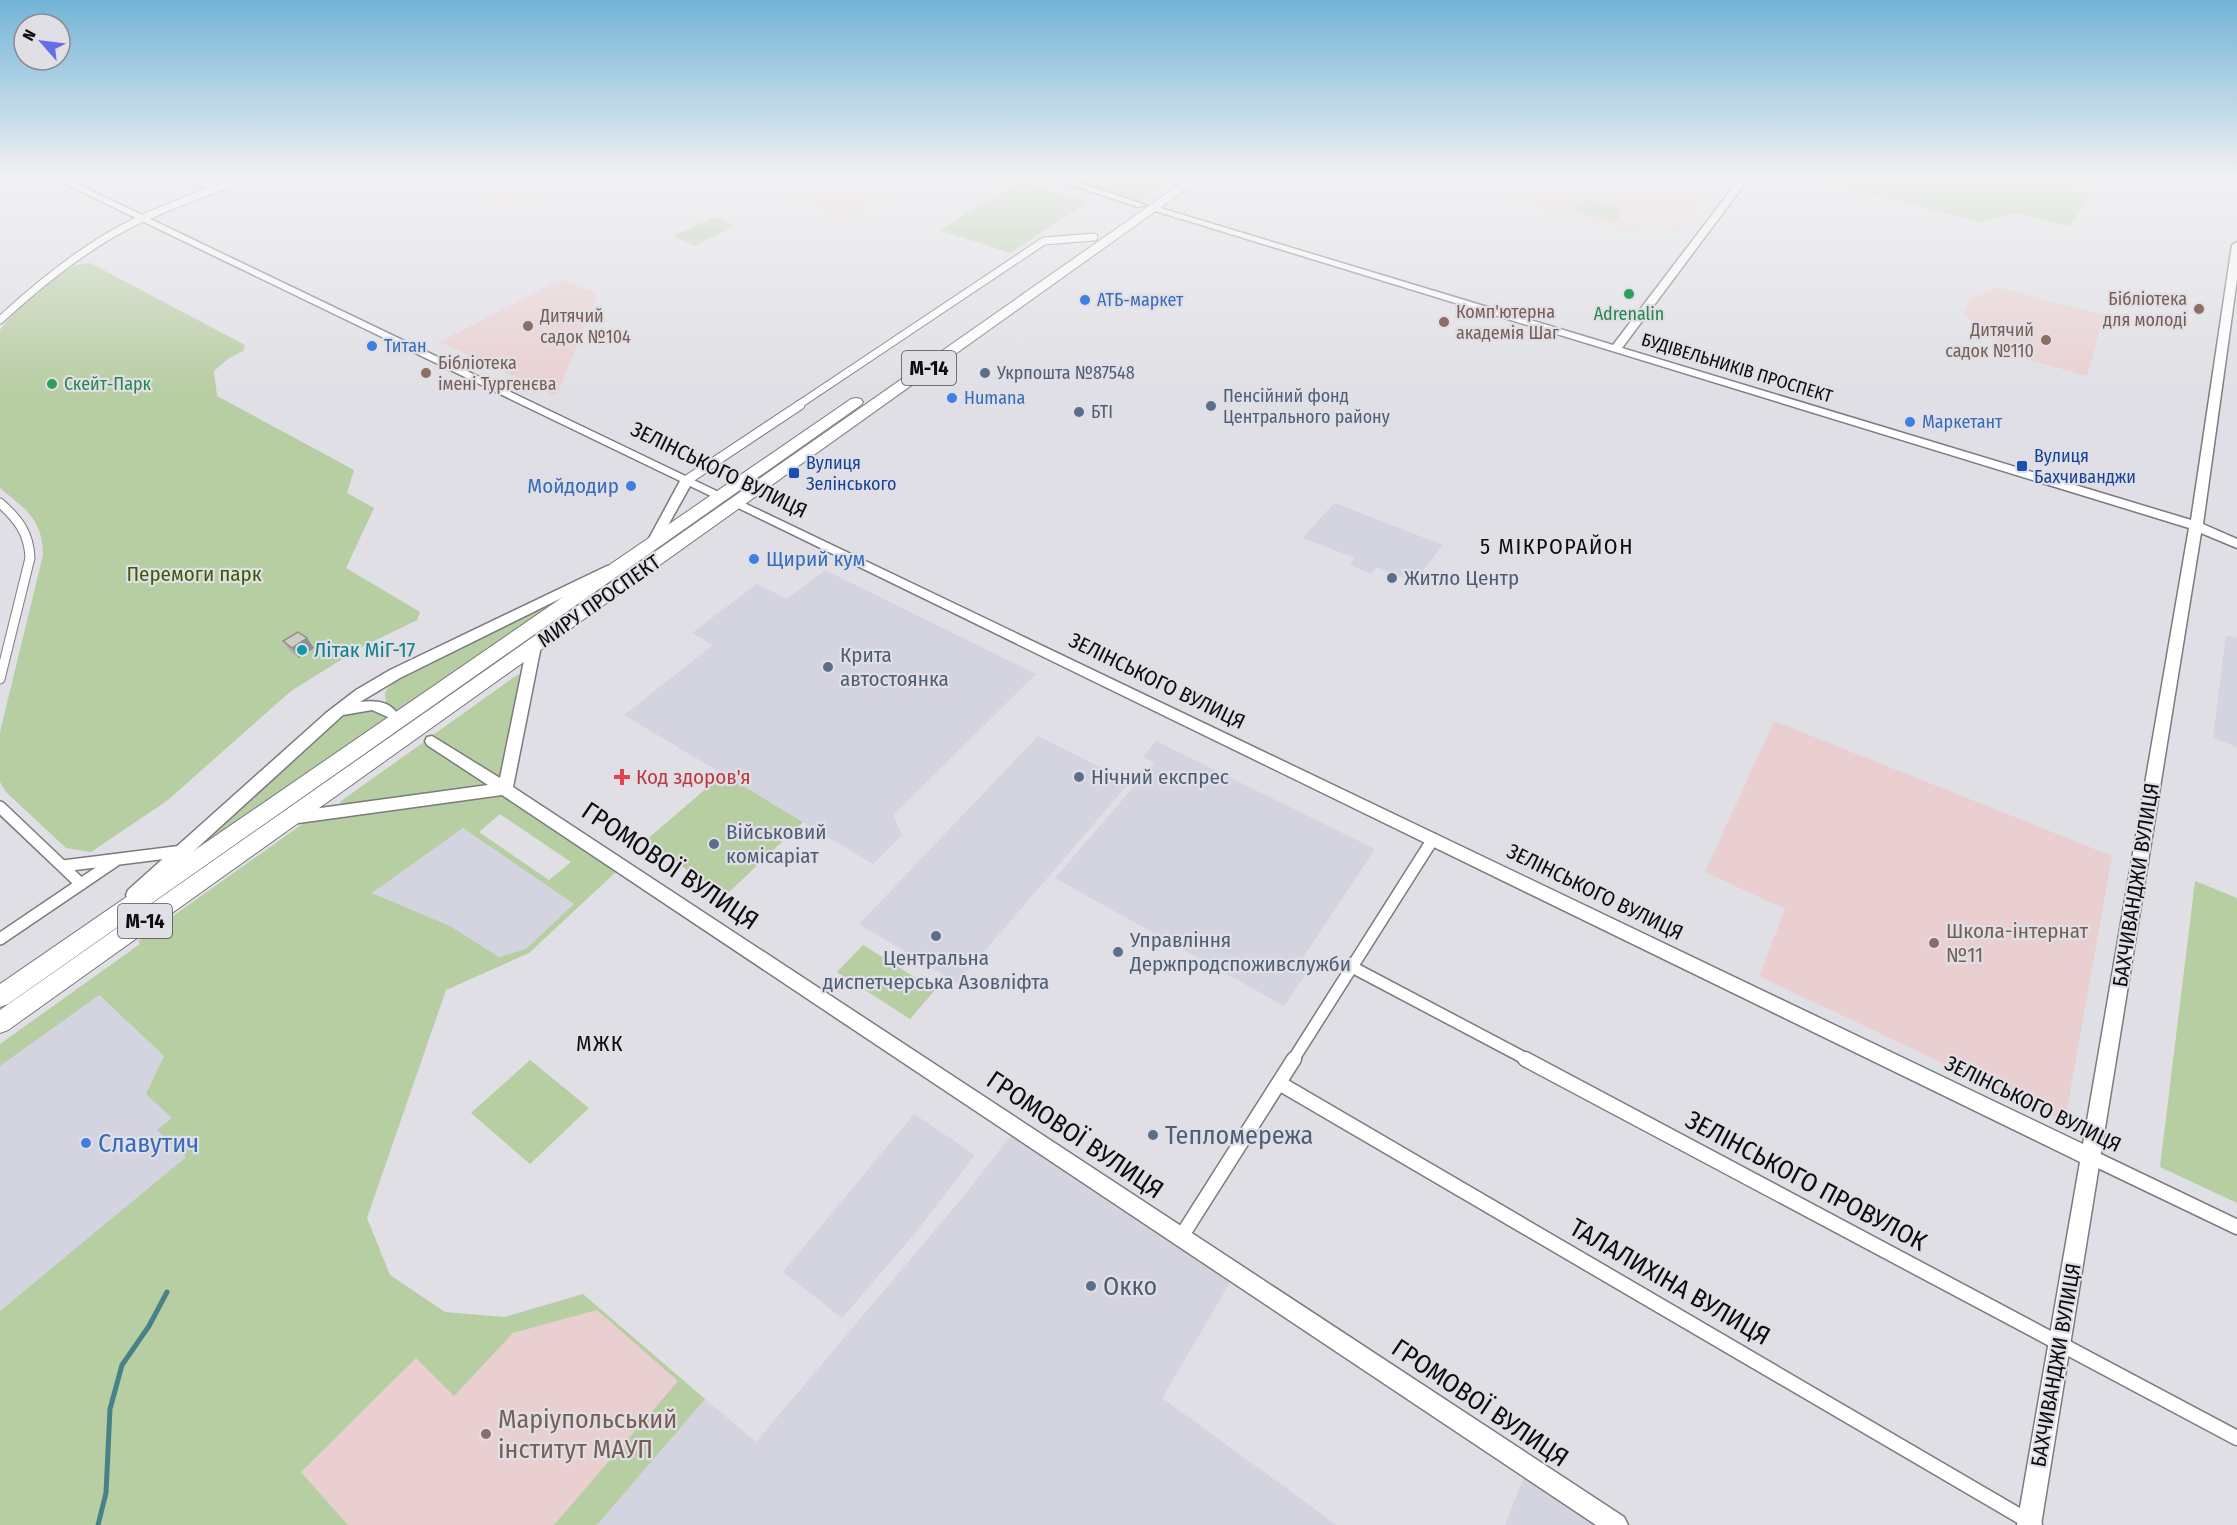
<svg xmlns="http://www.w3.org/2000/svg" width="2237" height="1525" font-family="'Fira Sans Condensed',sans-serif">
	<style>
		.built { fill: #d4d3e0 }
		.education { fill: #e9cfd0 }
		.green { fill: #b7cda2; fill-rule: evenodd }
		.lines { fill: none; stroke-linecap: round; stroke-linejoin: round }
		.stream { stroke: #488289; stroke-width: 5 }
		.street-far3-casing { stroke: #7a7a7f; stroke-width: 9 }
		.street-far2-casing { stroke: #7a7a7f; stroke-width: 11 }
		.street-far1-casing { stroke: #7a7a7f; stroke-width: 14 }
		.street-casing { stroke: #7a7a7f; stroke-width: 17 }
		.secondary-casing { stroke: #7a7a7f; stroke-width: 3 }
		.highway-casing { stroke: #7a7a7f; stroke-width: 2 }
		.street-far3 { stroke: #fff; stroke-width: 7 }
		.street-far2 { stroke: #fff; stroke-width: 9 }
		.street-far1 { stroke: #fff; stroke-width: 11 }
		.street { stroke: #fff; stroke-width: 14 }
		.secondary { fill: #fff; fill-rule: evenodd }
		.highway { fill: #fff; fill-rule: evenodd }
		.wall { fill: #b2afaa }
		.shaded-wall { fill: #918e8b }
		.building { fill: #cfcbc6; stroke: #918e8b; stroke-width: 1.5 }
		.leisure-dot { fill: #2e9e5b; stroke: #e0dfe5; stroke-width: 2 }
		.shop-dot { fill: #3f7fe0; stroke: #e0dfe5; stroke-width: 2 }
		.education-dot { fill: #8d6e63; stroke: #e0dfe5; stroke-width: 2 }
		.service-dot { fill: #5c6f8a; stroke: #e0dfe5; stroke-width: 2 }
		.transit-dot { fill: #1a4fb4; stroke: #e0dfe5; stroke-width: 2 }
		.culture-dot { fill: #0f9aa8; stroke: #e0dfe5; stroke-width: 2 }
		.health-dot { fill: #e0444e; stroke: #e0dfe5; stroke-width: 2 }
		.labels { text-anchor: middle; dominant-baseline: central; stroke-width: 4.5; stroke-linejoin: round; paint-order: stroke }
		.far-education-label { font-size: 18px; fill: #785e54; stroke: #e0dfe5; text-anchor: start }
		.far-shop-label { font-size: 18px; fill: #366cbe; stroke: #e0dfe5; text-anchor: start }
		.far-leisure-label { font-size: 18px; fill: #27864d; stroke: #e0dfe5 }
		.far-street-label { font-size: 18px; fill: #0d0c0e; stroke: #e0dfe5 }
		.far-service-label { font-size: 18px; fill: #4e5e75; stroke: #e0dfe5; text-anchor: start }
		.far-transit-label { font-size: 18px; fill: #164399; stroke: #e0dfe5; text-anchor: start }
		.shield { fill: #e0dfe5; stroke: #4c4b4e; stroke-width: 1.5 }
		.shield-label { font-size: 20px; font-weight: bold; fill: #0d0c0e }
		.street-label { font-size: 21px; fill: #0d0c0e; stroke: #e0dfe5 }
		.shop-label { font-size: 21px; fill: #366cbe; stroke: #e0dfe5; text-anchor: end }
		.park-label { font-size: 21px; fill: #3b5a05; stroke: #e0dfe5 }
		.service-label { font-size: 21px; fill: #4e5e75; stroke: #e0dfe5; text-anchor: start }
		.culture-label { font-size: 21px; fill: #0d838f; stroke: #e0dfe5; text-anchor: start }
		.health-label { font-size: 21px; fill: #be3a42; stroke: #e0dfe5; text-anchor: start }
		.education-label { font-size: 21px; fill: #785e54; stroke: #e0dfe5; text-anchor: start }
		.neighbourhood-label { font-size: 22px; letter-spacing: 1.5px; fill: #0d0c0e; stroke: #e0dfe5 }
		.near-street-label { font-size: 26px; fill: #0d0c0e; stroke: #e0dfe5 }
		.near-service-label { font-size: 26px; fill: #4e5e75; stroke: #e0dfe5; text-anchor: start }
		.near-shop-label { font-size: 26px; fill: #366cbe; stroke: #e0dfe5; text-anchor: start }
		.near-education-label { font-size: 26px; fill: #785e54; stroke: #e0dfe5; text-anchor: start }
	</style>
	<rect width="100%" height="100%" fill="#e0dfe5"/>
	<g class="built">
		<polygon points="1334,503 1345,507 1443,545 1414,582 1376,567 1371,574 1350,565 1355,558 1303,538"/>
		<polygon points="825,570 1036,674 893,815 902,835 873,864 624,715 713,645 692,633 757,584 787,599"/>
		<polygon points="2226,635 2237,638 2237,747 2213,738"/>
		<polygon points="1038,736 1130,782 957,983 859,924"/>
		<polygon points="1156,741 1375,849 1300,962 1310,968 1284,1006 1055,878 1154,763 1143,757"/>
		<polygon points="463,828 575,904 526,949 499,957 450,926 372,893"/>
		<polygon points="98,995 164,1056 172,1118 158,1130 186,1157 0,1311 0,1066"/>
		<polygon points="914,1114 975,1155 916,1232 842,1318 783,1272"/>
		<polygon points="1012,1134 1231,1281 1162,1398 1337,1525 597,1525 705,1399 756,1442 968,1191"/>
		<polygon points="1524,1477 1596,1525 1505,1525"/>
	</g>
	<g class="education">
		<polygon points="431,178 573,178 508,209"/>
		<polygon points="758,178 888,178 908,185 847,219 747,184"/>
		<polygon points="1568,178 1704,178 1717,182 1677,231 1652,224 1636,229 1614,229 1532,207 1518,198 1516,193 1523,185 1542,182 1559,183"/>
		<polygon points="561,279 598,294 558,392 554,395 440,342"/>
		<polygon points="1997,287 2104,315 2087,376 2011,355 1964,314 1970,298"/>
		<polygon points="1774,721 2112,856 2065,1121 1759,976 1785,909 1705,872"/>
		<polygon points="597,1310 679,1381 554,1525 348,1525 301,1472 416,1357 454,1395 513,1333"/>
	</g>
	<g class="green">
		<polygon points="1061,178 1173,178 1139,202"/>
		<polygon points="1808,178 2104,178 2062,187 2092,194 2069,226 2014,213 1981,222"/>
		<polygon points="1019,181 1087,202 1010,253 940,230"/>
		<polygon points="1583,198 1626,209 1615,222 1571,211"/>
		<polygon points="715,217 736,226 694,246 673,236"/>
		<path d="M 90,263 L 245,345 L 243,351 L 228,359 L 214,371 L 217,396 L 354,470 L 347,493 L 374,508 L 346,568 L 420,612 L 417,620 L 360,648 L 291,691 L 168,800 L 91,852 L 66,848 L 6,792 L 0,782 L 0,732 L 43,555 C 43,519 25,509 0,488 L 0,330 C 12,312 57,273 76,265 C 80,264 86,264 90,263 Z"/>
		<polygon points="580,586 397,712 386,704 385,692 394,680"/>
		<polygon points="517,675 524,675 501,780 433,735"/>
		<polygon points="371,709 379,711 389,718 206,845 194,846 340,716 352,711"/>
		<polygon points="424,742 490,786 339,807 341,801"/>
		<polygon points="723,774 803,822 726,895 644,842"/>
		<path d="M 503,794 L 617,871 L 529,953 L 446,990 L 367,1218 L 390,1275 L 445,1312 L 505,1317 L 583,1294 L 705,1399 L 597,1525 L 554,1525 L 678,1381 L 597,1310 L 513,1333 L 454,1396 L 416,1358 L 301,1472 L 348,1525 L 0,1525 L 0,1311 L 186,1157 L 157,1130 L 172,1118 L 146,1094 L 164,1056 L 99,995 L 0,1066 L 0,1044 L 140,944 L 138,941 L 308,820 ZM 500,814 L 571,862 L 549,880 L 479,832 ZM 463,828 L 574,904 L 526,949 L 499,957 L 450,926 L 372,893 Z"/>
		<polygon points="2195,881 2237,898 2237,1203 2160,1167"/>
		<polygon points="863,945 935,990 910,1019 837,972"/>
		<polygon points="530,1060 589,1108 530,1164 471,1113"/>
	</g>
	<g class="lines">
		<polyline class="stream" points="98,1525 106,1493 110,1409 122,1365 149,1326 167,1292"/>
		<g class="street-far3-casing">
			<g id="street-far3">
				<polyline points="194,178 217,189"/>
				<path d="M 0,320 C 38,285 79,251 125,227 C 163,207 204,194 244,178"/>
				<polyline points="797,406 1044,241 1094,237"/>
			</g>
		</g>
		<g class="street-far2-casing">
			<g id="street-far2">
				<polyline points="687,480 800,405"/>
				<path d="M 0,503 C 18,519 29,533 30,558 L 0,679"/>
			</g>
		</g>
		<g class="street-far1-casing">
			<g id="street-far1">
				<polyline points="0,807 81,884"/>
				<polyline points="63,866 183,851"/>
				<polyline points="0,939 115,861"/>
				<polyline points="1352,967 1528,1060"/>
				<polyline points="1293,1060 1433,839"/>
			</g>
		</g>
		<g class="street-casing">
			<g id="street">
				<polyline points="1525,1059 2237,1438"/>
				<polyline points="1279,1083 2035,1525"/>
				<polyline points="2091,1157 2237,1227"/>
				<polyline points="1181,1237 1294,1059"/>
			</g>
		</g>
		<g class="secondary-casing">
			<g id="secondary">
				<polygon points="53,178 65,178 727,496 725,499 717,499 690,486 656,547 648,547 646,544 680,481"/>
				<polygon points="1050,178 1065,178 1146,205 1138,207"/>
				<polygon points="1740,178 1749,178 1622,348 2191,520 2232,245 2237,242 2237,279 2203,524 2237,539 2237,548 2201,533 2041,1525 2017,1525 2080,1162 730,504 736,500 740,501 2083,1144 2189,528 1149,209 1157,207 1613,345"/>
				<path d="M 607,566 L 612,567 L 613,570 L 612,573 L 400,678 L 360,702 C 374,700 389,701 397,713 L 395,717 L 390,718 L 372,710 L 343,715 L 140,900 L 134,902 L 128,900 L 126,895 L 128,890 L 326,713 L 356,690 L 390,670 Z"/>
				<polygon points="534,641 541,646 513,787 1624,1517 1628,1525 1596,1525 502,795 291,824 285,822 283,818 285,814 291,812 488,785 427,745 425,741 427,737 432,736 500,778 527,646"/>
			</g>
		</g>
		<g class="highway-casing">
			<g id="highway">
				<polygon points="1189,178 1202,178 8,1030 0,1033 0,1010"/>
				<polygon points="856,398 861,399 863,402 861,405 8,1004 0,1007 0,984 851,399"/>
			</g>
		</g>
		<use href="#street-far3" class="street-far3"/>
		<use href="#street-far2" class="street-far2"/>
		<use href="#street-far1" class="street-far1"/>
		<use href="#street" class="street"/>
		<use href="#secondary" class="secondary"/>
		<use href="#highway" class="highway"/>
	</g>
	<polygon class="wall" points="307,638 314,648 299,658 290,651 283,641"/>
	<polygon class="shaded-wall" points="307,638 314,648 299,658 292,648"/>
	<polygon class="building" points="298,632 307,638 292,648 283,641"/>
	<linearGradient id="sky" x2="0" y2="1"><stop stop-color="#72b4d7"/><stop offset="0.45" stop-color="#f1f1f3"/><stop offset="1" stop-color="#f1f1f3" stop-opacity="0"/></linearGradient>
	<rect width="2237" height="392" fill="url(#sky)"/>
	<g class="leisure-dot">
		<circle cx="1629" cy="294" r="6"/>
		<circle cx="52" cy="384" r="6"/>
	</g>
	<g class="shop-dot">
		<circle cx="1085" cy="300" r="6"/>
		<circle cx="372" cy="346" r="6"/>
		<circle cx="952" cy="398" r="6"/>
		<circle cx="1910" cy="422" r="6"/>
		<circle cx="631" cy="486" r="6"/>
		<circle cx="754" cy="559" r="6"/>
		<circle cx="86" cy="1143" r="6"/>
	</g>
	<g class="education-dot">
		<circle cx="2199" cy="309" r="6"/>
		<circle cx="1444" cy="322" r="6"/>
		<circle cx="528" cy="326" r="6"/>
		<circle cx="2046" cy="340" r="6"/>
		<circle cx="426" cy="373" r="6"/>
		<circle cx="1934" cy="943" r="6"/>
		<circle cx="486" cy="1434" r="6"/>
	</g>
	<g class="service-dot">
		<circle cx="985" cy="373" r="6"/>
		<circle cx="1211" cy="406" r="6"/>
		<circle cx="1079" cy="412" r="6"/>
		<circle cx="1392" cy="578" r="6"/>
		<circle cx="828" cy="667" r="6"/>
		<circle cx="1079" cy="777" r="6"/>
		<circle cx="714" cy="844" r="6"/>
		<circle cx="936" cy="936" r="6"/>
		<circle cx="1118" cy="952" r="6"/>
		<circle cx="1153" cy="1135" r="6"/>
		<circle cx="1091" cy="1286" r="6"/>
	</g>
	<g class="transit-dot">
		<rect x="2016" y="460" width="12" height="12" rx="3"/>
		<rect x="788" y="467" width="12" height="12" rx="3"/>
	</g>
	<circle class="culture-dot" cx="302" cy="650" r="6"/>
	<path class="health-dot" d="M619 768h6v6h6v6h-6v6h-6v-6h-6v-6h6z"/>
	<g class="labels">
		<g class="far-education-label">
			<text x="2187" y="299" text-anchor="end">Бібліотека<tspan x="2187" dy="21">для молоді</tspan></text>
			<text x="1456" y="312">Комп'ютерна<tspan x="1456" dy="21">академія Шаг</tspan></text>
			<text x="540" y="316">Дитячий<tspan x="540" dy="21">садок №104</tspan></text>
			<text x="2034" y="330" text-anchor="end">Дитячий<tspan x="2034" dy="21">садок №110</tspan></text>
			<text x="438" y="363">Бібліотека<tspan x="438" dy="21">імені Тургенєва</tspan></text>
		</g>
		<g class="far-shop-label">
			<text x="1097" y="300">АТБ-маркет</text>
			<text x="384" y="346">Титан</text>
			<text x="964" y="398">Humana</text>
			<text x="1922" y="422">Маркетант</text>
		</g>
		<g class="far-leisure-label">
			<text x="1629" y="314">Adrenalin</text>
			<text x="64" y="384" text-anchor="start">Скейт-Парк</text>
		</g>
		<g class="far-street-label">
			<text transform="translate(1737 368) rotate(17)">БУДІВЕЛЬНИКІВ ПРОСПЕКТ</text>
		</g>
		<g class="far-service-label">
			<text x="997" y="373">Укрпошта №87548</text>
			<text x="1223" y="396">Пенсійний фонд<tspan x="1223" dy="21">Центрального району</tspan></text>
			<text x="1091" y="412">БТІ</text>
		</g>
		<g class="far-transit-label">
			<text x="2034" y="456">Вулиця<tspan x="2034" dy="21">Бахчиванджи</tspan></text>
			<text x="806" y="463">Вулиця<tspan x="806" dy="21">Зелінського</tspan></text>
		</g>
		<g class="shield">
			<rect x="902" y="351" width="54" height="34" rx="4.5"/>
			<rect x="118" y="904" width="54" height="34" rx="4.5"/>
		</g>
		<g class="shield-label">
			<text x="929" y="368">М-14</text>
			<text x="145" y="921">М-14</text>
		</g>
		<g class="street-label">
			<text transform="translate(719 470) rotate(26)">ЗЕЛІНСЬКОГО ВУЛИЦЯ</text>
			<text transform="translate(599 601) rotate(-35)">МИРУ ПРОСПЕКТ</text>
			<text transform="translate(1157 681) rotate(26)">ЗЕЛІНСЬКОГО ВУЛИЦЯ</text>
			<text transform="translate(2136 885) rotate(-81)">БАХЧИВАНДЖИ ВУЛИЦЯ</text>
			<text transform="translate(1595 892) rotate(26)">ЗЕЛІНСЬКОГО ВУЛИЦЯ</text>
			<text transform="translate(2033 1104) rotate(26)">ЗЕЛІНСЬКОГО ВУЛИЦЯ</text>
			<text transform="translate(2056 1365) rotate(-80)">БАХЧИВАНДЖИ ВУЛИЦЯ</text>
		</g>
		<g class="shop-label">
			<text x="619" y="486">Мойдодир</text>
			<text x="766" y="559" text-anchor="start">Щирий кум</text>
		</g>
		<g class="park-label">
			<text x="194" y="574">Перемоги парк</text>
		</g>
		<g class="service-label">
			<text x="1404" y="578">Житло Центр</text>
			<text x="840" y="655">Крита<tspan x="840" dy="24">автостоянка</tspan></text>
			<text x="1091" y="777">Нічний експрес</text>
			<text x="726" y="832">Військовий<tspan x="726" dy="24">комісаріат</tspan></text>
			<text x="1130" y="940">Управління<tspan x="1130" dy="24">Держпродспоживслужби</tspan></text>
			<text x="936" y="958" text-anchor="middle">Центральна<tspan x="936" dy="24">диспетчерська Азовліфта</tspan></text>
		</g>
		<g class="culture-label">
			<text x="314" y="650">Літак МіГ-17</text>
		</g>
		<g class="health-label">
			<text x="636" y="777">Код здоров'я</text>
		</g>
		<g class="education-label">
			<text x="1946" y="931">Школа-інтернат<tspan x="1946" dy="24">№11</tspan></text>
		</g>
		<g class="neighbourhood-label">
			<text x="1557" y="546">5 МІКРОРАЙОН</text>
			<text x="600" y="1043">МЖК</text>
		</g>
		<g class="near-street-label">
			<text transform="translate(670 866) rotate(34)">ГРОМОВОЇ ВУЛИЦЯ</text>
			<text transform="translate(1075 1135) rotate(34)">ГРОМОВОЇ ВУЛИЦЯ</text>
			<text transform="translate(1806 1181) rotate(28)">ЗЕЛІНСЬКОГО ПРОВУЛОК</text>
			<text transform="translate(1670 1282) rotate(30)">ТАЛАЛИХІНА ВУЛИЦЯ</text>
			<text transform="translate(1480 1403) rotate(34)">ГРОМОВОЇ ВУЛИЦЯ</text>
		</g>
		<g class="near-service-label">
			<text x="1165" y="1135">Тепломережа</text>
			<text x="1103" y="1286">Окко</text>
		</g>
		<g class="near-shop-label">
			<text x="98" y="1143">Славутич</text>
		</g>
		<g class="near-education-label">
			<text x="498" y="1419">Маріупольський<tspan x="498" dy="30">інститут МАУП</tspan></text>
		</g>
	</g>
	<g transform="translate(42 42) rotate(298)"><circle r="28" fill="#e0dfe5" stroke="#8c8b8f" stroke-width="1.5"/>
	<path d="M0-4.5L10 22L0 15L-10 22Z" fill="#646ee6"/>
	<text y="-9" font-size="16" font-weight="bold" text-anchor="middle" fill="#0d0c0e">N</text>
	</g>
</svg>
